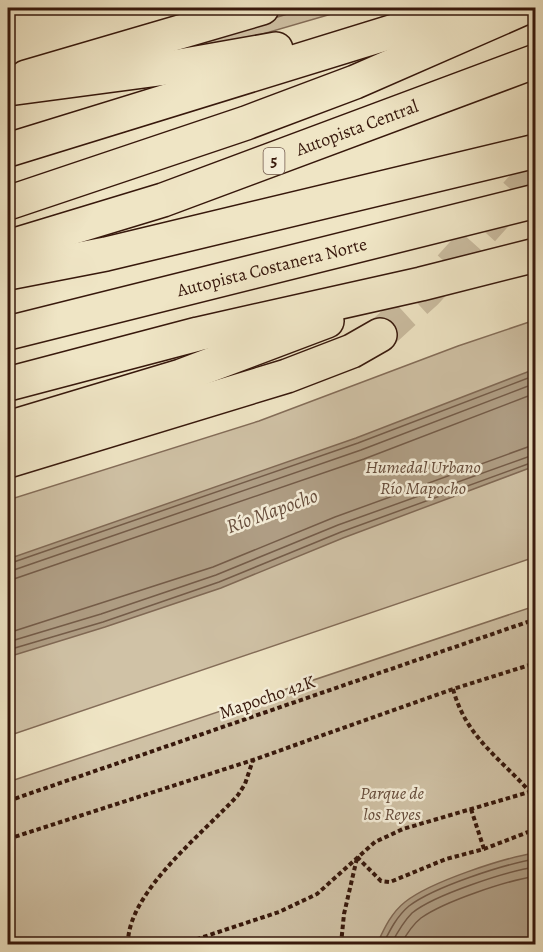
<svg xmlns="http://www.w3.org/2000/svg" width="543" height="952" font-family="Alegreya,serif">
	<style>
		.green { fill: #d0c2a6; stroke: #846d59; stroke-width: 1.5 }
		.water { fill: #b09f86; stroke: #806955; stroke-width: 1.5 }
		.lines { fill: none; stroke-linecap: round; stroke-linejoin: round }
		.shore { stroke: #745c49; stroke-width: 1.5 }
		.highway-tunnel { stroke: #cabca0; stroke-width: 33; stroke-dasharray: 33 16; stroke-linecap: butt }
		.primary-casing { stroke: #37180c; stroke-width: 36 }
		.highway-casing { stroke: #37180c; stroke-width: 36 }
		.path { stroke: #37180c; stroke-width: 4; stroke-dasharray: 4.5 3; stroke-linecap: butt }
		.primary { stroke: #efe5c5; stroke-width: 33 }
		.highway { stroke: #efe5c5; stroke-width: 33 }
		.labels { text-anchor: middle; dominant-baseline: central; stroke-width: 5; stroke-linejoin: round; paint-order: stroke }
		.shield { fill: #f5eed9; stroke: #70584a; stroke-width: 1.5 }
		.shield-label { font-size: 16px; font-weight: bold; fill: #37180c }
		.street-label { font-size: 18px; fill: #37180c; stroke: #f5eed9 }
		.park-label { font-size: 18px; font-style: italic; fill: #654b3a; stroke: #f5eed9 }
		.water-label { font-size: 20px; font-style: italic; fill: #674e3d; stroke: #f5eed9 }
	</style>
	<rect width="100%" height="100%" fill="#efe5c5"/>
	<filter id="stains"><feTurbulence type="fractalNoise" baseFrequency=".00333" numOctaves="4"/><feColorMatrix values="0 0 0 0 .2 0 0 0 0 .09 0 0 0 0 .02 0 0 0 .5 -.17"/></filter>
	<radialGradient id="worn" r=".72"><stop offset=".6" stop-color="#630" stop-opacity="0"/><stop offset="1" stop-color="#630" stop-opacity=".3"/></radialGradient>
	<g class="green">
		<polygon points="307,8 352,8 249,38 124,64"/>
		<polygon points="535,320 535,557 8,736 8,500 259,421 458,346"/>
		<polygon points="535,606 535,944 8,944 8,782"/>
	</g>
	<g class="water">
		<polygon points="535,369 535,466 343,538 221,588 105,627 8,657 8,559 356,438"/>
		<path d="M 535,853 L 535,944 L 377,944 C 384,929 391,913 405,902 C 430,882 503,858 535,853 Z"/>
	</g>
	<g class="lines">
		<g class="shore">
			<polyline points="8,564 358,443 536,375"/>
			<polyline points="8,572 361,450 536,383"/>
			<polyline points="8,581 364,459 536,393"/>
			<polyline points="8,633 213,567 335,517 536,444"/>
			<polyline points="8,642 101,614 216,575 338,525 536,454"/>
			<polyline points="8,650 103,622 219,582 341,532 536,461"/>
			<path d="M 383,944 C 390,930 397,916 409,906 C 434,887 504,864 536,859"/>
			<path d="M 391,944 C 397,933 403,922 412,913 C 434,895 507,871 536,867"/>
			<path d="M 401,944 C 406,935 412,925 421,918 C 445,901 506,881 536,876"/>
		</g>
		<polyline class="highway-tunnel" points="380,335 427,292 536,171"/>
		<g class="primary-casing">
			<polyline id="primary" points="26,77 262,8"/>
		</g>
		<g class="highway-casing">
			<g id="highway">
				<polyline points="8,89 174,67 276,49"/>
				<polyline points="8,150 469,8"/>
				<polyline points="8,203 246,123 355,82 524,8"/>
				<path id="s1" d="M 8,247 L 163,200 L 536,61"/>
				<polyline points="8,273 106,254 536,151"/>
				<path id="s2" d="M 8,333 L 536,201"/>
				<polyline points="8,384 198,334 421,284 536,255"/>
				<polyline points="8,428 181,376 327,321"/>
				<polyline points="8,461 287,376 352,351 380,335"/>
			</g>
		</g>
		<g class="path">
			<path d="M 453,689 C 466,737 499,757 530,792"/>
			<polyline points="8,801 536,619"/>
			<polyline points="471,809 484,849"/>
			<polyline points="8,839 253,760 453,689 536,663"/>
			<polyline points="357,857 381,881 390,882 446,859 484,849 536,829"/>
			<path d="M 128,944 C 127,892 205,832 238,795 L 245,784 L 253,760"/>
			<polyline points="182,944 279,912 317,894 375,842 403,829 536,790"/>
			<polyline points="341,944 344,914 357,858"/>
		</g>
		<use href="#primary" class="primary"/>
		<use href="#highway" class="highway"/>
	</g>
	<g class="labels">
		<rect class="shield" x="263.5" y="148" width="21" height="26" rx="4.5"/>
		<g class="shield-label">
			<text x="274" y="161">5</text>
		</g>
		<g class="street-label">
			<text stroke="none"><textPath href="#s1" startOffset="369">Autopista Central</textPath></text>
			<text stroke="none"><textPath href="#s2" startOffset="272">Autopista Costanera Norte</textPath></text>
			<text transform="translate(267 697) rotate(-19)">Mapocho 42K</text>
		</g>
		<g class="park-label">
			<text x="423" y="467">Humedal Urbano<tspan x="423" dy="21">Río Mapocho</tspan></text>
			<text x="392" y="793">Parque de<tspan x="392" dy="21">los Reyes</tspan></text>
		</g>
		<g class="water-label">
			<text transform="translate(272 511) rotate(-20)">Río Mapocho</text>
		</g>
	</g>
	<rect width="543" height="952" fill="none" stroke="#efe5c5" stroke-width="30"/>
	<rect x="9" y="9" width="525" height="934" fill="none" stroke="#37180c" stroke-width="3"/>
	<rect x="15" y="15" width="513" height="922" fill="none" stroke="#37180c" stroke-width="1.5"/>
	<rect width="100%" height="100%" filter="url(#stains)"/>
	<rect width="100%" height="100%" fill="url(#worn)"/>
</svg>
